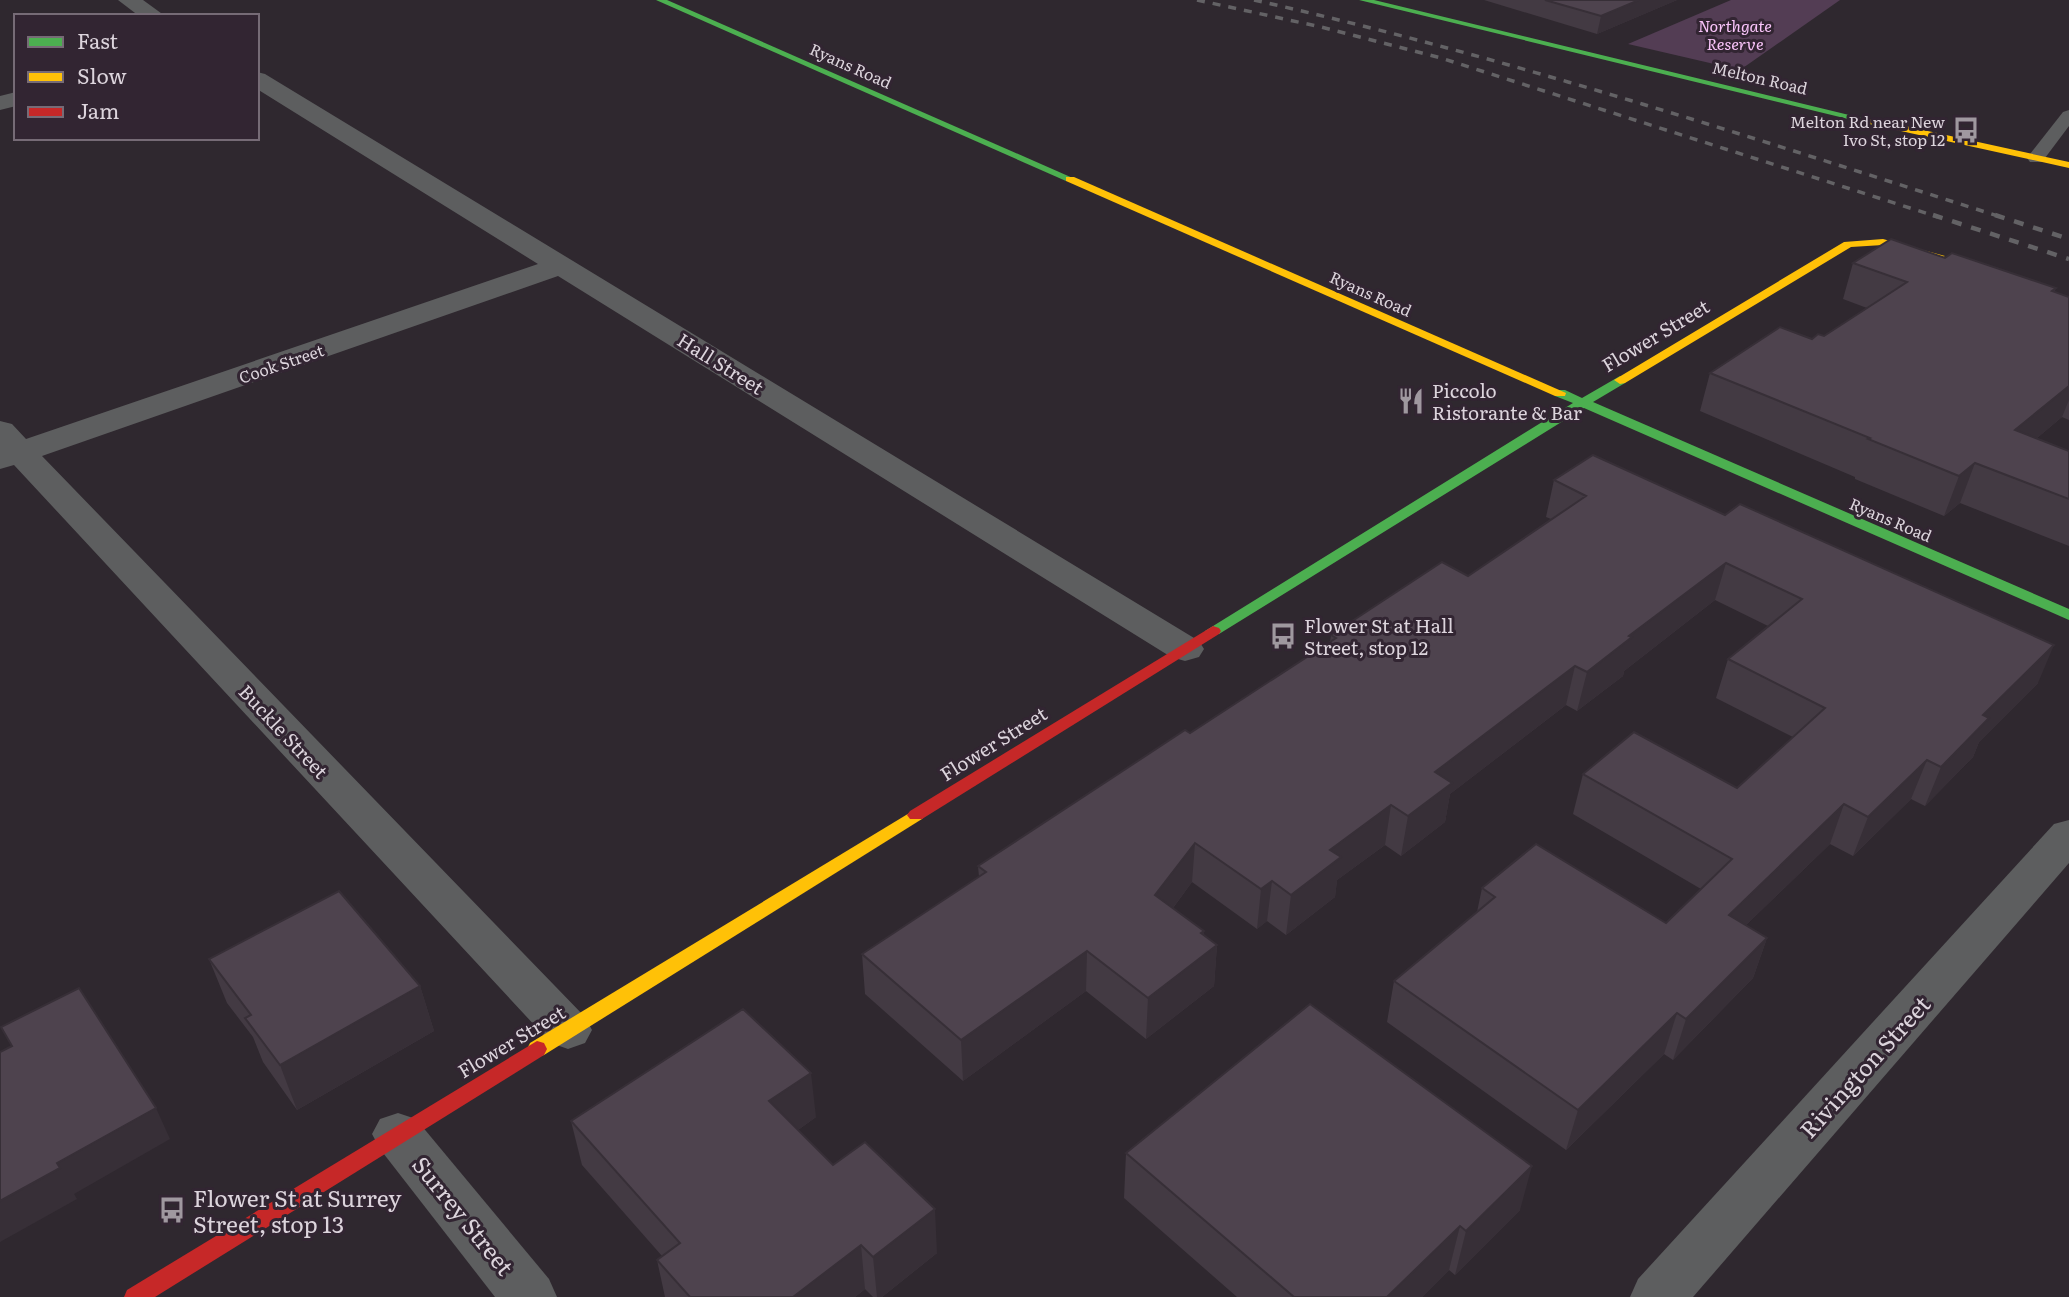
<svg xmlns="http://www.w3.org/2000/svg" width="2069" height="1297" font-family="Literata,serif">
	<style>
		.green { fill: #533d54 }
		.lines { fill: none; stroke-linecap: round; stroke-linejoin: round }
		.lane { fill: #5d5e5f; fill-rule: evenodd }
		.street { fill: #5d5e5f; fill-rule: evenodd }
		.fast { fill: #4caf50; fill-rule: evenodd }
		.slow { fill: #ffc107; fill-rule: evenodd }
		.jam { fill: #c62828; fill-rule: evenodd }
		.rail-far1 { stroke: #636265; stroke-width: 3.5; stroke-dasharray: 8 8; stroke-linecap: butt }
		.rail { stroke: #636265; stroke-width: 4.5; stroke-dasharray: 10 10; stroke-linecap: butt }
		.wall { fill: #433a43 }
		.shaded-wall { fill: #372f37 }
		.building { fill: #4e434e; stroke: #372f37; stroke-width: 2 }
		.labels { text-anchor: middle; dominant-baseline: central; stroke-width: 6; stroke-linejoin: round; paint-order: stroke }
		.far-park-label { font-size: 16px; font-style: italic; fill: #f9c4fa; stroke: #322532 }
		.far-street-label { font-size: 16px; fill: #dcd4dc; stroke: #322532 }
		.far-poi-label { font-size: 16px; fill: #dcd4dc; stroke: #322532; text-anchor: end }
		.street-label { font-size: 19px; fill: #dcd4dc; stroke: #322532 }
		.poi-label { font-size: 19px; fill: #dcd4dc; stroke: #322532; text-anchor: start }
		.near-street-label { font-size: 23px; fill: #dcd4dc; stroke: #322532 }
		.near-poi-label { font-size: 23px; fill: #dcd4dc; stroke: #322532; text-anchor: start }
	</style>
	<rect width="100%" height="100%" fill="#2f282f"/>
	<polygon class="green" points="1731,0 1840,0 1740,70 1628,44"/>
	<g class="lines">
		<polygon class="lane" points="2069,110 2069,126 2042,162 2030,162 2027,158 2030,154 2063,112"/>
		<g class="street">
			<polygon points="118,0 143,0 165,16 139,16"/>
			<polygon points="257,72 265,74 1199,641 1204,649 1199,657 1185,661 1171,657 558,276 42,456 585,1017 592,1030 585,1043 568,1049 551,1043 14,465 0,469 0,421 12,424 26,439 538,264 257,89"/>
			<polygon points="16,92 16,106 0,110 0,96"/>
			<polygon points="2069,820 2069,863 1693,1297 1630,1297 1638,1279 2054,824"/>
			<polygon points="398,1113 416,1119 549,1279 557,1297 495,1297 380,1149 372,1134 380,1119"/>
		</g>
		<g class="fast">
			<polygon points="656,0 667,0 1075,179 1066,181"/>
			<polygon points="1359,0 1374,0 1878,122 1873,125"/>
			<polygon points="1620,376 1626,380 1625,383 1593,402 2069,609 2069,620 1584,408 1219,634 1207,634 1205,631 1573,403 1555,396 1555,390 1565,390 1582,398"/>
		</g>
		<g class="slow">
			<polygon points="1873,119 2069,162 2069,168 1869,124 1869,120"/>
			<polygon points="1066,177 1074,177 1566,393 1565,396 1555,396 1066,181"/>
			<polygon points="1883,239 1945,256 1939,259 1883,245 1851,247 1625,383 1620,384 1614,380 1844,242"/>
			<polygon points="916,809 922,811 925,815 922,819 544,1055 537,1057 530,1055 527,1049 530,1043"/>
		</g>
		<g class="jam">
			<polygon points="1213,626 1219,628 1221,631 1219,634 922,819 910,819 907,815 910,811"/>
			<polygon points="537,1041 544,1043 547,1049 544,1055 155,1297 124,1297 127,1290"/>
		</g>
		<g class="rail-far1">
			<polyline points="1197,0 1321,27 1441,58 1938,217"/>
			<path d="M 1254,0 C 1508,57 1753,138 2001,217"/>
		</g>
		<g class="rail">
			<polyline points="1933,215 2069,259"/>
			<polyline points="1995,215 2069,239"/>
		</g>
	</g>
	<g class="wall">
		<polygon points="1484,0 1677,0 1597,34"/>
		<polygon points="1945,258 2056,288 2054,292 2069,297 2069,420 2062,417 2037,438 2069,451 2069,546 1960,503 1944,516 1855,479 1855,477 1700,411 1710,373 1812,339 1824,336 1867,308 1843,299 1853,263"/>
		<polygon points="1554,480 2038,683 1979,742 1973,757 1925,806 1911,799 1853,856 1830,844 1746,925 1767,938 1753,978 1673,1060 1664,1054 1566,1150 1387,1022 1394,981 1477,912 1482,888 1666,923 1701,889 1573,814 1583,774 1737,788 1793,737 1716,698 1728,659 1768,626 1715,600 1624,671 1623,676 1577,711 1566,705 1450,794 1445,822 1401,856 1385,845 1337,880 1335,897 1286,935 1267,921 1257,929 1192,882 1173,908 1204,931 1204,935 1217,945 1214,986 1146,1039 1086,991 963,1081 865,994 862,954 979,877 978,866 1190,733 1330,642 1331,635 1468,576 1551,519 1546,517"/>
		<polygon points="209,959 420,986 434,1031 297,1110 263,1062 253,1037 227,1003"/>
		<polygon points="816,1117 798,1130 833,1165 937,1253 882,1297 873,1297 865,1289 855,1297 665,1297 657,1260 662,1256 582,1165 571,1121"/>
		<polygon points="1126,1153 1520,1210 1455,1275 1449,1270 1422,1297 1237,1297 1124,1198"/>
	</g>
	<g class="shaded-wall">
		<polygon points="1639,0 1677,0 1597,34 1601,16"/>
		<polygon points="2069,386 2069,400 2062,417 2000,469 2015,430"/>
		<polygon points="1975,463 1960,503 1944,516 1959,476"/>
		<polygon points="1726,563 1715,600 1624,671 1623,676 1577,711 1587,672 1629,636"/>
		<polygon points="2054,645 2038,683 1979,742 1973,757 1925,806 1941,767 1983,715"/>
		<polygon points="1575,666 1566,705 1450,794 1445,822 1401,856 1408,816 1435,772"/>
		<polygon points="1927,760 1911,799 1853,856 1868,817"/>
		<polygon points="1844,804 1830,844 1715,955 1729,915"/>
		<polygon points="1391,805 1385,845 1337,880 1335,897 1286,935 1291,895 1330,850"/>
		<polygon points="1195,843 1192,882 1153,935 1155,895"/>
		<polygon points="1272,881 1267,921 1257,929 1261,889"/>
		<polygon points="1204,931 1202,957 1217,945 1214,986 1146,1039 1148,998 1201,933"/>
		<polygon points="1767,938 1753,978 1673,1060 1686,1019"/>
		<polygon points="1087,951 1086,991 963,1081 961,1040"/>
		<polygon points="420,986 434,1031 297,1110 280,1065"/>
		<polygon points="1677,1013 1664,1054 1566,1150 1578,1110"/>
		<polygon points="811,1073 816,1117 776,1146 769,1101"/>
		<polygon points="156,1108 170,1139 74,1194 77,1199 0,1242 0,1201 57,1163"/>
		<polygon points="1532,1166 1520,1210 1455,1275 1466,1231"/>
		<polygon points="935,1209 937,1253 882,1297 877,1297 873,1257"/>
		<polygon points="1460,1226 1449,1270 1422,1297 1387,1297"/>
		<polygon points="861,1245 865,1289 855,1297 793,1297"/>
	</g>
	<g class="building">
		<polygon points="1545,0 1639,0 1601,16"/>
		<polygon points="1891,239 1945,258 1952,253 2056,288 2052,291 2069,297 2069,386 2015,430 2069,451 2069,499 1975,463 1959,476 1868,439 1870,438 1710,373 1780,327 1812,339 1818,334 1824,336 1907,282 1853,263"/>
		<polygon points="1593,455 1725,515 1740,504 2054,645 1983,715 1989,718 1941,767 1927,760 1868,817 1844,804 1729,915 1767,938 1686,1019 1677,1013 1578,1110 1394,981 1495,897 1482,888 1536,844 1666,923 1732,859 1583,774 1634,732 1737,788 1825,708 1728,659 1802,599 1726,563 1629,636 1632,637 1587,672 1575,666 1435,772 1452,783 1408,816 1391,805 1330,850 1341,857 1291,895 1272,881 1261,889 1195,843 1155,895 1204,931 1201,933 1217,945 1148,998 1087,951 961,1040 862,954 986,872 978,866 1185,730 1190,733 1336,638 1331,635 1442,562 1468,576 1586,496 1554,480"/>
		<polygon points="339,891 420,986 280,1065 245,1018 251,1015 209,959"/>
		<polygon points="79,988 156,1108 57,1163 60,1168 0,1201 0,1052 12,1046 1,1027"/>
		<polygon points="1310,1004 1532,1166 1466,1231 1460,1226 1387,1297 1294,1297 1126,1153"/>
		<polygon points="743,1009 811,1073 769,1101 833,1165 865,1142 935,1209 873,1257 861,1245 793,1297 690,1297 657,1260 680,1243 571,1121"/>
	</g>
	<defs>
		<g id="bus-bare" transform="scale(2.1)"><path d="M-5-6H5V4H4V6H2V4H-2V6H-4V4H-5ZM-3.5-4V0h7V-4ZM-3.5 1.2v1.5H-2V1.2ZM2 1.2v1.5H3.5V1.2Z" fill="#9f989f" stroke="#322532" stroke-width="2.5" paint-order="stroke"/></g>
		<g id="restaurant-bare" transform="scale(2.1)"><path d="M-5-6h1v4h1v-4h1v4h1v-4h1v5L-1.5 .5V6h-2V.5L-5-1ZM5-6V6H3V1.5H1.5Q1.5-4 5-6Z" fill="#9f989f" stroke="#322532" stroke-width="2.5" paint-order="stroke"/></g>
	</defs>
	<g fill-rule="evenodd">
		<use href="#bus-bare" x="1966" y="130"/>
		<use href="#restaurant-bare" x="1411" y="401"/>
		<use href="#bus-bare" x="1283" y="636"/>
		<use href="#bus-bare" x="172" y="1210"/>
	</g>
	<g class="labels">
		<g class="far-park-label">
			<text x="1735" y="25">Northgate<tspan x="1735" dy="18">Reserve</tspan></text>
		</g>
		<g class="far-street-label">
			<text transform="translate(851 65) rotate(24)">Ryans Road</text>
			<text transform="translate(1760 77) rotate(13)">Melton Road</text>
			<text transform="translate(1371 293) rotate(24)">Ryans Road</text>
			<text transform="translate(281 363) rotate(-19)">Cook Street</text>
			<text transform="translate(1891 519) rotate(23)">Ryans Road</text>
		</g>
		<g class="far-poi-label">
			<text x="1945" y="121">Melton Rd near New<tspan x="1945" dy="18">Ivo St, stop 12</tspan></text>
		</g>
		<g class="street-label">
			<text transform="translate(1655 335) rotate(-31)">Flower Street</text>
			<text transform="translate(721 363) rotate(32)">Hall Street</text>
			<text transform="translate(284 731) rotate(47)">Buckle Street</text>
			<text transform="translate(993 743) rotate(-32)">Flower Street</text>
			<text transform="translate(511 1041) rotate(-31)">Flower Street</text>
		</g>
		<g class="poi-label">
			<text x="1432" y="390">Piccolo<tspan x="1432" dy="22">Ristorante &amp; Bar</tspan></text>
			<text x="1304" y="625">Flower St at Hall<tspan x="1304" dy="22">Street, stop 12</tspan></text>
		</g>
		<g class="near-street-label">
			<text transform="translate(1864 1066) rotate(-48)">Rivington Street</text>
			<text transform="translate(464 1215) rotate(51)">Surrey Street</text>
		</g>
		<g class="near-poi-label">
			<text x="193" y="1197">Flower St at Surrey<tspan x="193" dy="26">Street, stop 13</tspan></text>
		</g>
	</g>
	<rect x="14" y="14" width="245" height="126" fill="#322532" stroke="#766b76" stroke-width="2"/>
	<rect x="28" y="37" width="35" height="10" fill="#4caf50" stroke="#766b76" stroke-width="2"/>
	<text x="77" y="49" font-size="21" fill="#dcd4dc">Fast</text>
	<rect x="28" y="72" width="35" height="10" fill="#ffc107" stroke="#766b76" stroke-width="2"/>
	<text x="77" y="84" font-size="21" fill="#dcd4dc">Slow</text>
	<rect x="28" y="107" width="35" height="10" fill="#c62828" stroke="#766b76" stroke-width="2"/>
	<text x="77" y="119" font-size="21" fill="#dcd4dc">Jam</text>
</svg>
